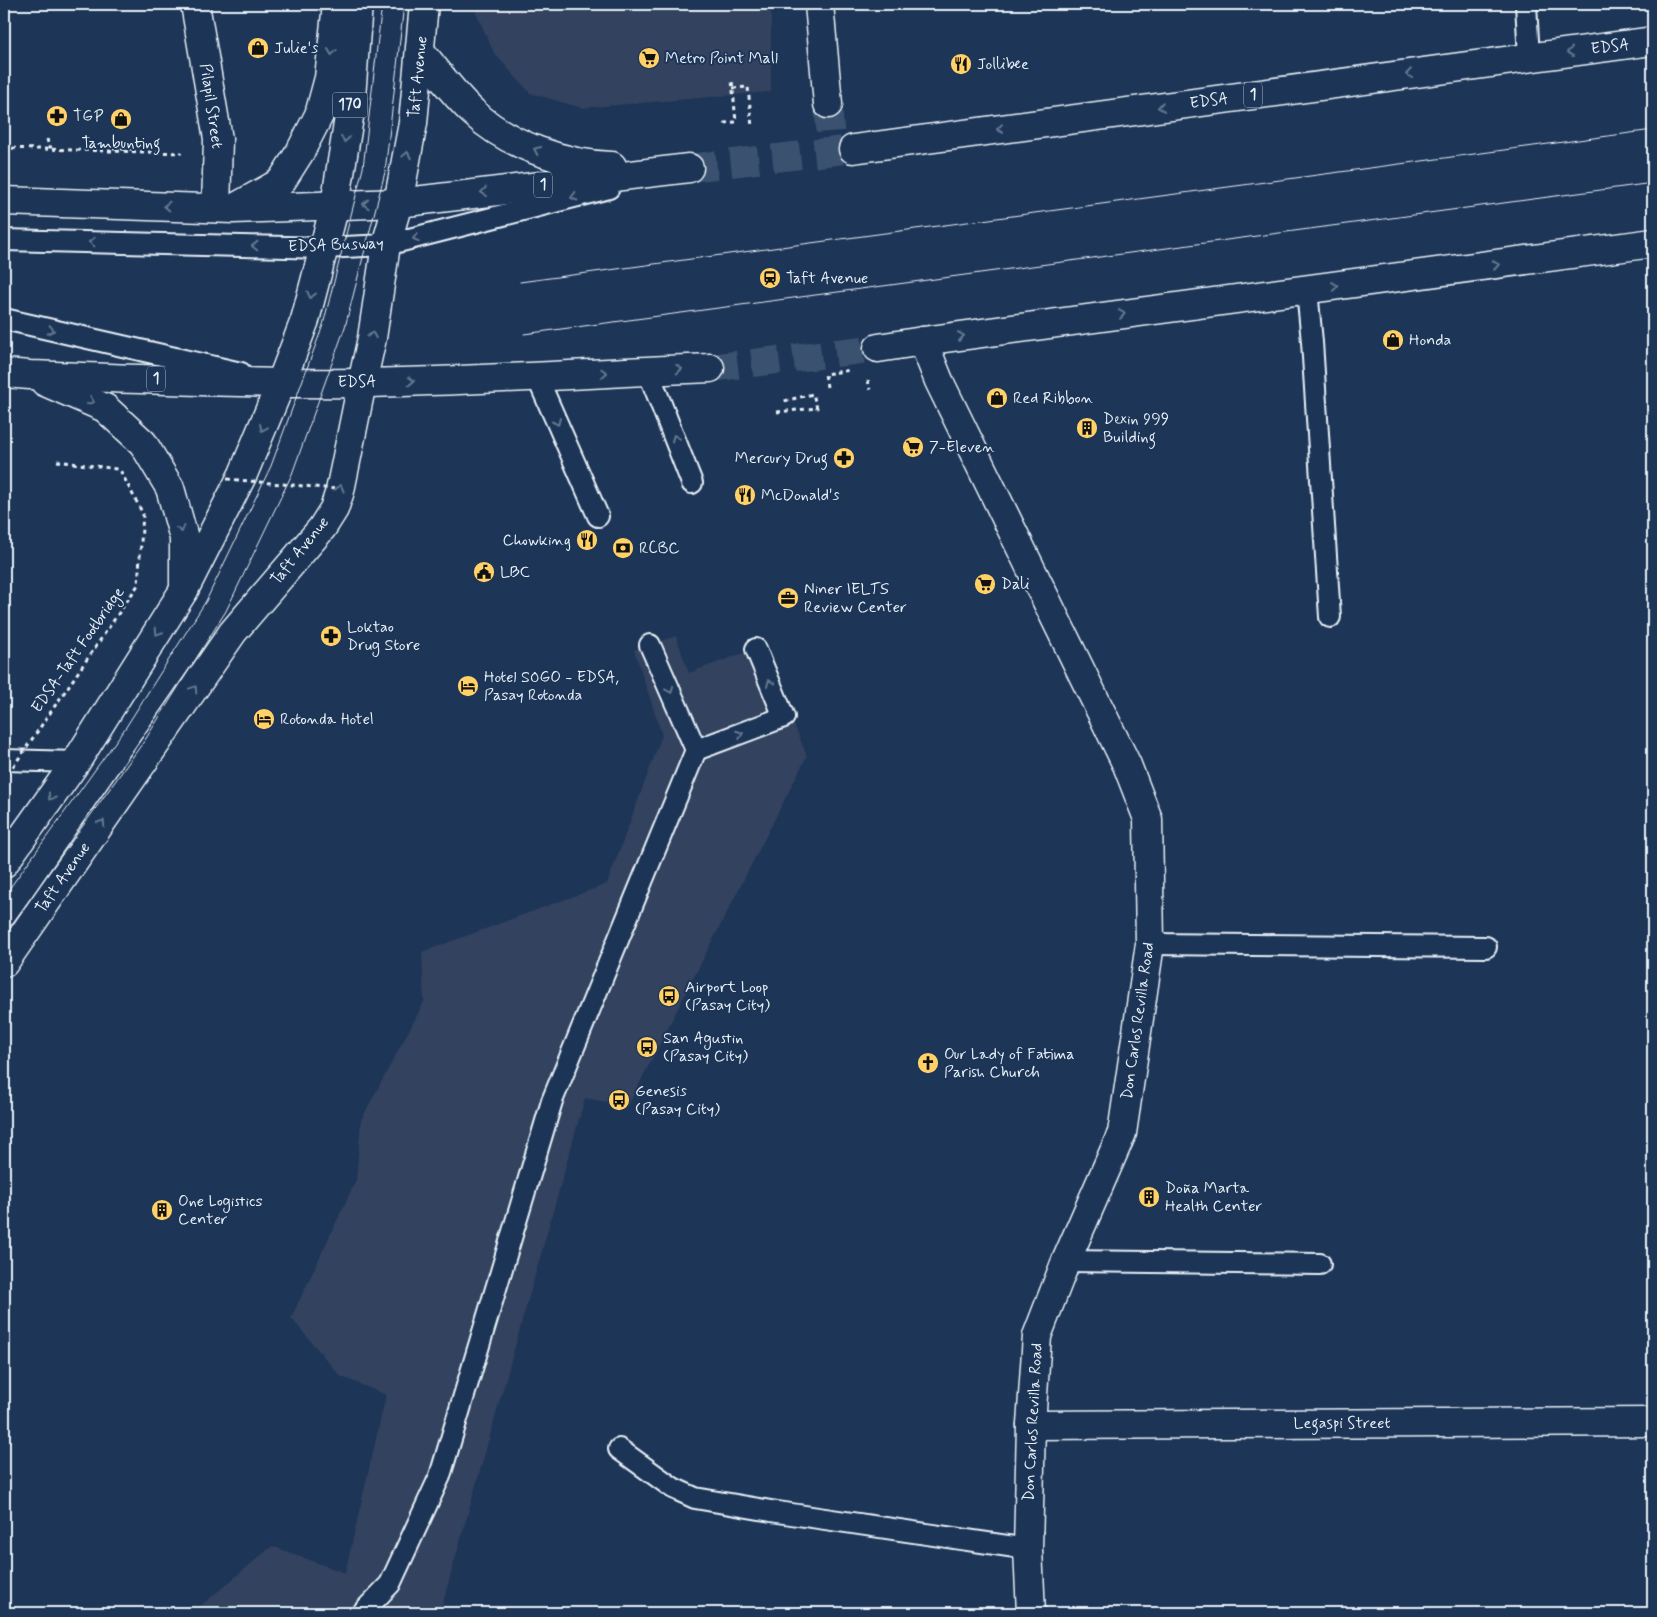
<svg xmlns="http://www.w3.org/2000/svg" width="1657" height="1617" font-family="Mynerve,sans-serif">
	<style>
		.built { fill: #32425f }
		.lines { fill: none; stroke-linecap: round; stroke-linejoin: round }
		.secondary-tunnel { stroke: #3b516f; stroke-width: 28; stroke-dasharray: 28 14; stroke-linecap: butt }
		.highway-tunnel { stroke: #3b516f; stroke-width: 28; stroke-dasharray: 28 14; stroke-linecap: butt }
		.lane-casing { stroke: #e8f1f8; stroke-width: 24 }
		.street-casing { stroke: #e8f1f8; stroke-width: 31 }
		.secondary-casing { stroke: #e8f1f8; stroke-width: 31 }
		.primary-casing { stroke: #e8f1f8; stroke-width: 31 }
		.highway-casing { stroke: #e8f1f8; stroke-width: 31 }
		.path { stroke: #e8f1f8; stroke-width: 3; stroke-dasharray: 4 4; stroke-linecap: butt }
		.lane { stroke: #1d3557; stroke-width: 20 }
		.street { stroke: #1d3557; stroke-width: 28 }
		.secondary { stroke: #1d3557; stroke-width: 28 }
		.primary { stroke: #1d3557; stroke-width: 28 }
		.highway { stroke: #1d3557; stroke-width: 28 }
		.tram { stroke: #e8f1f8; stroke-width: 1 }
		.path-bridge { stroke: #e8f1f8; stroke-width: 3; stroke-dasharray: 4 4; stroke-linecap: butt }
		.oneway { stroke: #64778f }
		.labels { text-anchor: middle; dominant-baseline: central; stroke-width: 4; stroke-linejoin: round; paint-order: stroke }
		.shield { fill: #1d3557; stroke: #abb9c8; stroke-width: 1 }
		.shield-label { font-size: 15px; font-weight: bold; fill: #e8f1f8 }
		.street-label { font-size: 16px; fill: #e8f1f8; stroke: #1d3557 }
		.poi-label { font-size: 16px; fill: #e8f1f8; stroke: #1d3557; text-anchor: start }
	</style>
	<rect width="100%" height="100%" fill="#1d3557"/>
	<filter id="ink" filterUnits="userSpaceOnUse"><feTurbulence type="fractalNoise" baseFrequency=".02" numOctaves="2"/><feDisplacementMap in="SourceGraphic" scale="10" xChannelSelector="R" yChannelSelector="G"/><feConvolveMatrix kernelMatrix="1 2 1 2 8 2 1 2 1" color-interpolation-filters="sRGB"/></filter>
	<g filter="url(#ink)">
		<g class="built">
			<polygon points="475,4 771,4 771,92 582,108 530,93 494,53 476,13"/>
			<polygon points="676,636 689,673 762,646 807,756 628,1106 585,1098 440,1613 192,1613 272,1546 345,1573 386,1395 340,1376 291,1318 356,1180 361,1120 424,1002 422,952 607,884 662,735 634,650"/>
		</g>
		<g class="lines">
			<polyline class="secondary-tunnel" points="828,104 832,151"/>
			<g class="highway-tunnel">
				<polyline points="689,168 853,149"/>
				<polyline points="710,368 878,348"/>
			</g>
			<g class="lane-casing">
				<g id="lane">
					<polyline points="1526,4 1529,58"/>
					<polyline points="4,240 323,248 386,245 609,188"/>
					<polyline points="1307,290 1312,342 1330,617"/>
					<polyline points="4,319 241,373"/>
					<polyline points="648,371 692,483"/>
					<polyline points="537,377 598,516"/>
					<polyline points="696,750 784,717 756,649"/>
					<polyline points="4,760 76,762"/>
					<polyline points="1150,944 1486,947"/>
					<polyline points="1066,1261 1320,1264"/>
					<polyline points="619,1449 673,1488 695,1498 771,1511 1028,1549"/>
					<polyline points="362,1613 390,1584 440,1476 552,1101 696,750 650,645"/>
				</g>
			</g>
			<g class="street-casing">
				<g id="street">
					<polyline points="195,4 218,139 216,208"/>
					<polyline points="923,341 939,381 1127,765 1148,819 1150,944 1122,1133 1066,1261 1037,1336 1031,1425 1028,1549 1031,1613"/>
					<polyline points="1031,1425 1653,1422"/>
				</g>
			</g>
			<g class="secondary-casing">
				<g id="secondary">
					<polyline points="819,4 828,104"/>
					<polyline points="4,863 76,762 184,590 243,474 281,383"/>
					<polyline points="4,963 233,632 322,528 334,509 340,491 362,383"/>
				</g>
			</g>
			<g class="primary-casing">
				<g id="primary">
					<polyline points="281,383 305,320 335,205 350,111 358,4"/>
					<polyline points="362,383 372,338 386,245 398,203 413,123 424,4"/>
				</g>
			</g>
			<g class="highway-casing">
				<g id="highway">
					<path d="M 421,52 C 437,71 455,96 474,113 C 508,145 566,165 612,166"/>
					<polyline points="853,149 1653,41"/>
					<polyline points="4,201 233,209 398,203 689,168"/>
					<polyline points="238,206 281,182 300,152 319,115 329,78 337,4"/>
					<polyline points="878,348 923,341 1653,243"/>
					<path d="M 4,373 L 30,375 C 140,379 251,384 362,383 C 478,381 594,373 710,368"/>
					<polyline points="45,382 105,408 143,443 170,488 184,538 184,590"/>
				</g>
			</g>
			<g class="path">
				<polyline points="733,88 748,87 752,127"/>
				<polyline points="724,123 736,122 732,80"/>
				<polyline points="47,139 49,147 52,147"/>
				<polyline points="4,148 182,153"/>
				<polyline points="113,149 133,149"/>
				<polyline points="868,380 870,390"/>
				<polyline points="827,387 825,374 851,370"/>
				<polyline points="777,412 817,408 813,394 784,401"/>
				<polyline points="57,461 117,469"/>
			</g>
			<use href="#lane" class="lane"/>
			<use href="#street" class="street"/>
			<use href="#secondary" class="secondary"/>
			<use href="#primary" class="primary"/>
			<use href="#highway" class="highway"/>
			<g class="tram">
				<polyline points="520,282 1653,130"/>
				<polyline points="524,334 1653,183"/>
				<polyline points="4,896 126,727 206,601 271,466 323,325 363,168 382,4"/>
				<polyline points="4,935 145,740 226,611 292,474 345,327 385,172 404,4"/>
			</g>
			<g class="path-bridge">
				<polyline points="227,479 336,489"/>
				<polyline points="4,780 138,585 143,514 120,470"/>
			</g>
		</g>
		<defs><path id="oneway-chevron" d="M-2-3.5L2.5 0L-2 3.5" fill="none" stroke-width="1.6" stroke-linecap="round" stroke-linejoin="round" transform="scale(1.25)"/></defs>
		<g class="oneway">
			<use href="#oneway-chevron" transform="translate(332 52) rotate(96)"/>
			<use href="#oneway-chevron" transform="translate(1570 52) rotate(173)"/>
			<use href="#oneway-chevron" transform="translate(1409 74) rotate(172)"/>
			<use href="#oneway-chevron" transform="translate(1161 107) rotate(172)"/>
			<use href="#oneway-chevron" transform="translate(1000 129) rotate(172)"/>
			<use href="#oneway-chevron" transform="translate(345 139) rotate(99)"/>
			<use href="#oneway-chevron" transform="translate(537 150) rotate(-155)"/>
			<use href="#oneway-chevron" transform="translate(407 155) rotate(-79)"/>
			<use href="#oneway-chevron" transform="translate(484 192) rotate(173)"/>
			<use href="#oneway-chevron" transform="translate(574 197) rotate(166)"/>
			<use href="#oneway-chevron" transform="translate(366 204) rotate(178)"/>
			<use href="#oneway-chevron" transform="translate(167 206) rotate(-178)"/>
			<use href="#oneway-chevron" transform="translate(416 238) rotate(166)"/>
			<use href="#oneway-chevron" transform="translate(92 242) rotate(-179)"/>
			<use href="#oneway-chevron" transform="translate(255 246) rotate(-179)"/>
			<use href="#oneway-chevron" transform="translate(1496 265) rotate(-8)"/>
			<use href="#oneway-chevron" transform="translate(1335 286) rotate(-8)"/>
			<use href="#oneway-chevron" transform="translate(311 295) rotate(104)"/>
			<use href="#oneway-chevron" transform="translate(1122 314) rotate(-8)"/>
			<use href="#oneway-chevron" transform="translate(51 330) rotate(13)"/>
			<use href="#oneway-chevron" transform="translate(372 335) rotate(-80)"/>
			<use href="#oneway-chevron" transform="translate(961 336) rotate(-8)"/>
			<use href="#oneway-chevron" transform="translate(679 369) rotate(-3)"/>
			<use href="#oneway-chevron" transform="translate(604 373) rotate(-3)"/>
			<use href="#oneway-chevron" transform="translate(411 381) rotate(-2)"/>
			<use href="#oneway-chevron" transform="translate(91 401) rotate(23)"/>
			<use href="#oneway-chevron" transform="translate(557 422) rotate(66)"/>
			<use href="#oneway-chevron" transform="translate(263 428) rotate(113)"/>
			<use href="#oneway-chevron" transform="translate(675 438) rotate(-111)"/>
			<use href="#oneway-chevron" transform="translate(340 488) rotate(-76)"/>
			<use href="#oneway-chevron" transform="translate(181 529) rotate(75)"/>
			<use href="#oneway-chevron" transform="translate(158 632) rotate(122)"/>
			<use href="#oneway-chevron" transform="translate(770 683) rotate(-113)"/>
			<use href="#oneway-chevron" transform="translate(194 689) rotate(-56)"/>
			<use href="#oneway-chevron" transform="translate(670 690) rotate(67)"/>
			<use href="#oneway-chevron" transform="translate(740 734) rotate(-20)"/>
			<use href="#oneway-chevron" transform="translate(51 797) rotate(126)"/>
			<use href="#oneway-chevron" transform="translate(102 823) rotate(-55)"/>
		</g>
	</g>
	<defs>
		<g id="shop-disc" transform="scale(1.125)"><circle r="9.5" fill="#ffd166" stroke="#1d3557"/><path d="M-5-2.5h2.3a2.7 3.5 0 0 1 5.4 0H5L5.5 6h-11ZM-1.5-2.5h3a1.5 2.3 0 0 0-3 0Z" fill="#111"/></g>
		<g id="supermarket-disc" transform="scale(1.125)"><circle r="9.5" fill="#ffd166" stroke="#1d3557"/><path d="M-6-5.5h2.5l.6 2H6L4.5 2H-2.5L-4.4-4H-6ZM-1.5 3.2a1.3 1.3 0 1 0 .1 0ZM3 3.2a1.3 1.3 0 1 0 .1 0Z" fill="#111"/></g>
		<g id="restaurant-disc" transform="scale(1.125)"><circle r="9.5" fill="#ffd166" stroke="#1d3557"/><path d="M-5-6h1v4h1v-4h1v4h1v-4h1v5L-1.5 .5V6h-2V.5L-5-1ZM5-6V6H3V1.5H1.5Q1.5-4 5-6Z" fill="#111"/></g>
		<g id="pharmacy-disc" transform="scale(1.125)"><circle r="9.5" fill="#ffd166" stroke="#1d3557"/><path d="M-2-6h4v4h4v4h-4v4h-4v-4h-4v-4h4Z" fill="#111"/></g>
		<g id="station-disc" transform="scale(1.125)"><circle r="9.5" fill="#ffd166" stroke="#1d3557"/><path d="M-3-6H3Q5-6 5-4V2Q5 4 3 4L4.5 6H3L1.5 4h-3L-3 6H-4.5L-3 4Q-5 4-5 2V-4Q-5-6-3-6ZM-3.5-4v3h7v-3ZM-3.5 1v1.5H-2V1ZM2 1v1.5H3.5V1Z" fill="#111"/></g>
		<g id="building-disc" transform="scale(1.125)"><circle r="9.5" fill="#ffd166" stroke="#1d3557"/><path d="M-4-6H4V6H1V3H-1V6H-4ZM-2.5-4.3h1.7v1.8h-1.7ZM.8-4.3h1.7v1.8H.8ZM-2.5-1h1.7V.8h-1.7ZM.8-1h1.7V.8H.8Z" fill="#111"/></g>
		<g id="bank-disc" transform="scale(1.125)"><circle r="9.5" fill="#ffd166" stroke="#1d3557"/><path d="M-6-4H6V4H-6ZM0-2.3a2.3 2.3 0 1 0 0 4.6a2.3 2.3 0 1 0 0-4.6Z" fill="#111"/></g>
		<g id="civic-disc" transform="scale(1.125)"><circle r="9.5" fill="#ffd166" stroke="#1d3557"/><path d="M-.6-6.5H3V-4.5H.6V-3L4-1V1h2V6H-6V1h2V-1L-.6-3ZM-1.2 2.5V6h2.4V2.5Z" fill="#111"/></g>
		<g id="office-disc" transform="scale(1.125)"><circle r="9.5" fill="#ffd166" stroke="#1d3557"/><path d="M-6-3h4V-5.5h4V-3h4V5H-6ZM-1-4.5V-3h2v-1.5ZM-6 0V1H6V0Z" fill="#111"/></g>
		<g id="hotel-disc" transform="scale(1.125)"><circle r="9.5" fill="#ffd166" stroke="#1d3557"/><path d="M-6-4.5h1.5V1H6V5H4.5V3h-9V5H-6ZM-4 0a1.8 1.8 0 1 1 3.6 0ZM.5 0V-2.5h3Q6-2.5 6 0Z" fill="#111"/></g>
		<g id="bus-disc" transform="scale(1.125)"><circle r="9.5" fill="#ffd166" stroke="#1d3557"/><path d="M-5-6H5V4H4V6H2V4H-2V6H-4V4H-5ZM-3.5-4V0h7V-4ZM-3.5 1.2v1.5H-2V1.2ZM2 1.2v1.5H3.5V1.2Z" fill="#111"/></g>
		<g id="church-disc" transform="scale(1.125)"><circle r="9.5" fill="#ffd166" stroke="#1d3557"/><path d="M-1.2-6h2.4v3.5h3.3v2.4h-3.3V6h-2.4V-.1h-3.3v-2.4h3.3Z" fill="#111"/></g>
	</defs>
	<g fill-rule="evenodd">
		<use href="#shop-disc" x="258" y="48"/>
		<use href="#supermarket-disc" x="649" y="58"/>
		<use href="#restaurant-disc" x="961" y="64"/>
		<use href="#pharmacy-disc" x="57" y="116"/>
		<use href="#shop-disc" x="121" y="119"/>
		<use href="#station-disc" x="770" y="278"/>
		<use href="#shop-disc" x="1393" y="340"/>
		<use href="#shop-disc" x="997" y="398"/>
		<use href="#building-disc" x="1087" y="428"/>
		<use href="#supermarket-disc" x="913" y="447"/>
		<use href="#pharmacy-disc" x="844" y="458"/>
		<use href="#restaurant-disc" x="745" y="495"/>
		<use href="#restaurant-disc" x="587" y="540"/>
		<use href="#bank-disc" x="623" y="548"/>
		<use href="#civic-disc" x="484" y="572"/>
		<use href="#supermarket-disc" x="985" y="584"/>
		<use href="#office-disc" x="788" y="598"/>
		<use href="#pharmacy-disc" x="331" y="636"/>
		<use href="#hotel-disc" x="468" y="686"/>
		<use href="#hotel-disc" x="264" y="719"/>
		<use href="#bus-disc" x="669" y="996"/>
		<use href="#bus-disc" x="647" y="1047"/>
		<use href="#church-disc" x="928" y="1063"/>
		<use href="#bus-disc" x="619" y="1100"/>
		<use href="#building-disc" x="1149" y="1197"/>
		<use href="#building-disc" x="162" y="1210"/>
	</g>
	<g class="labels">
		<g class="shield">
			<rect x="1244" y="82.5" width="18" height="25" rx="4"/>
			<rect x="332.5" y="92.5" width="35" height="25" rx="4"/>
			<rect x="534" y="172.5" width="18" height="25" rx="4"/>
			<rect x="147" y="366.5" width="18" height="25" rx="4"/>
		</g>
		<g class="shield-label">
			<text x="1253" y="95">1</text>
			<text x="350" y="105">170</text>
			<text x="543" y="185">1</text>
			<text x="156" y="379">1</text>
		</g>
		<g class="street-label">
			<text transform="translate(1610 47) rotate(-7)">EDSA</text>
			<text transform="translate(418 77) rotate(-84)">Taft Avenue</text>
			<text transform="translate(1209 101) rotate(-8)">EDSA</text>
			<text transform="translate(211 106) rotate(82)">Pilapil Street</text>
			<text transform="translate(336 245) rotate(-2)">EDSA Busway</text>
			<text transform="translate(357 382) rotate(-1)">EDSA</text>
			<text transform="translate(300 551) rotate(-51)">Taft Avenue</text>
			<text transform="translate(78 650) rotate(-55)">EDSA-Taft Footbridge</text>
			<text transform="translate(63 878) rotate(-55)">Taft Avenue</text>
			<text transform="translate(1138 1021) rotate(-82)">Don Carlos Revilla Road</text>
			<text transform="translate(1033 1422) rotate(-87)">Don Carlos Revilla Road</text>
			<text x="1342" y="1423">Legaspi Street</text>
		</g>
		<g class="poi-label">
			<text x="274" y="48">Julie's</text>
			<text x="665" y="58">Metro Point Mall</text>
			<text x="977" y="64">Jollibee</text>
			<text x="73" y="116">TGP</text>
			<text x="121" y="143" text-anchor="middle">Tambunting</text>
			<text x="786" y="278">Taft Avenue</text>
			<text x="1409" y="340">Honda</text>
			<text x="1013" y="398">Red Ribbon</text>
			<text x="1103" y="419">Dexin 999<tspan x="1103" dy="18">Building</tspan></text>
			<text x="929" y="447">7-Eleven</text>
			<text x="828" y="458" text-anchor="end">Mercury Drug</text>
			<text x="761" y="495">McDonald's</text>
			<text x="571" y="540" text-anchor="end">Chowking</text>
			<text x="639" y="548">RCBC</text>
			<text x="500" y="572">LBC</text>
			<text x="1001" y="584">Dali</text>
			<text x="804" y="589">Niner IELTS<tspan x="804" dy="18">Review Center</tspan></text>
			<text x="347" y="627">Loktao<tspan x="347" dy="18">Drug Store</tspan></text>
			<text x="484" y="677">Hotel SOGO - EDSA,<tspan x="484" dy="18">Pasay Rotonda</tspan></text>
			<text x="280" y="719">Rotonda Hotel</text>
			<text x="685" y="987">Airport Loop<tspan x="685" dy="18">(Pasay City)</tspan></text>
			<text x="663" y="1038">San Agustin<tspan x="663" dy="18">(Pasay City)</tspan></text>
			<text x="944" y="1054">Our Lady of Fatima<tspan x="944" dy="18">Parish Church</tspan></text>
			<text x="635" y="1091">Genesis<tspan x="635" dy="18">(Pasay City)</tspan></text>
			<text x="1165" y="1188">Doña Marta<tspan x="1165" dy="18">Health Center</tspan></text>
			<text x="178" y="1201">One Logistics<tspan x="178" dy="18">Center</tspan></text>
		</g>
	</g>
	<rect width="1657" height="1617" fill="none" stroke="#1d3557" stroke-width="20"/>
	<rect x="10" y="10" width="1637" height="1597" fill="none" stroke="#e8f1f8" stroke-width="2" filter="url(#ink)"/>
</svg>
